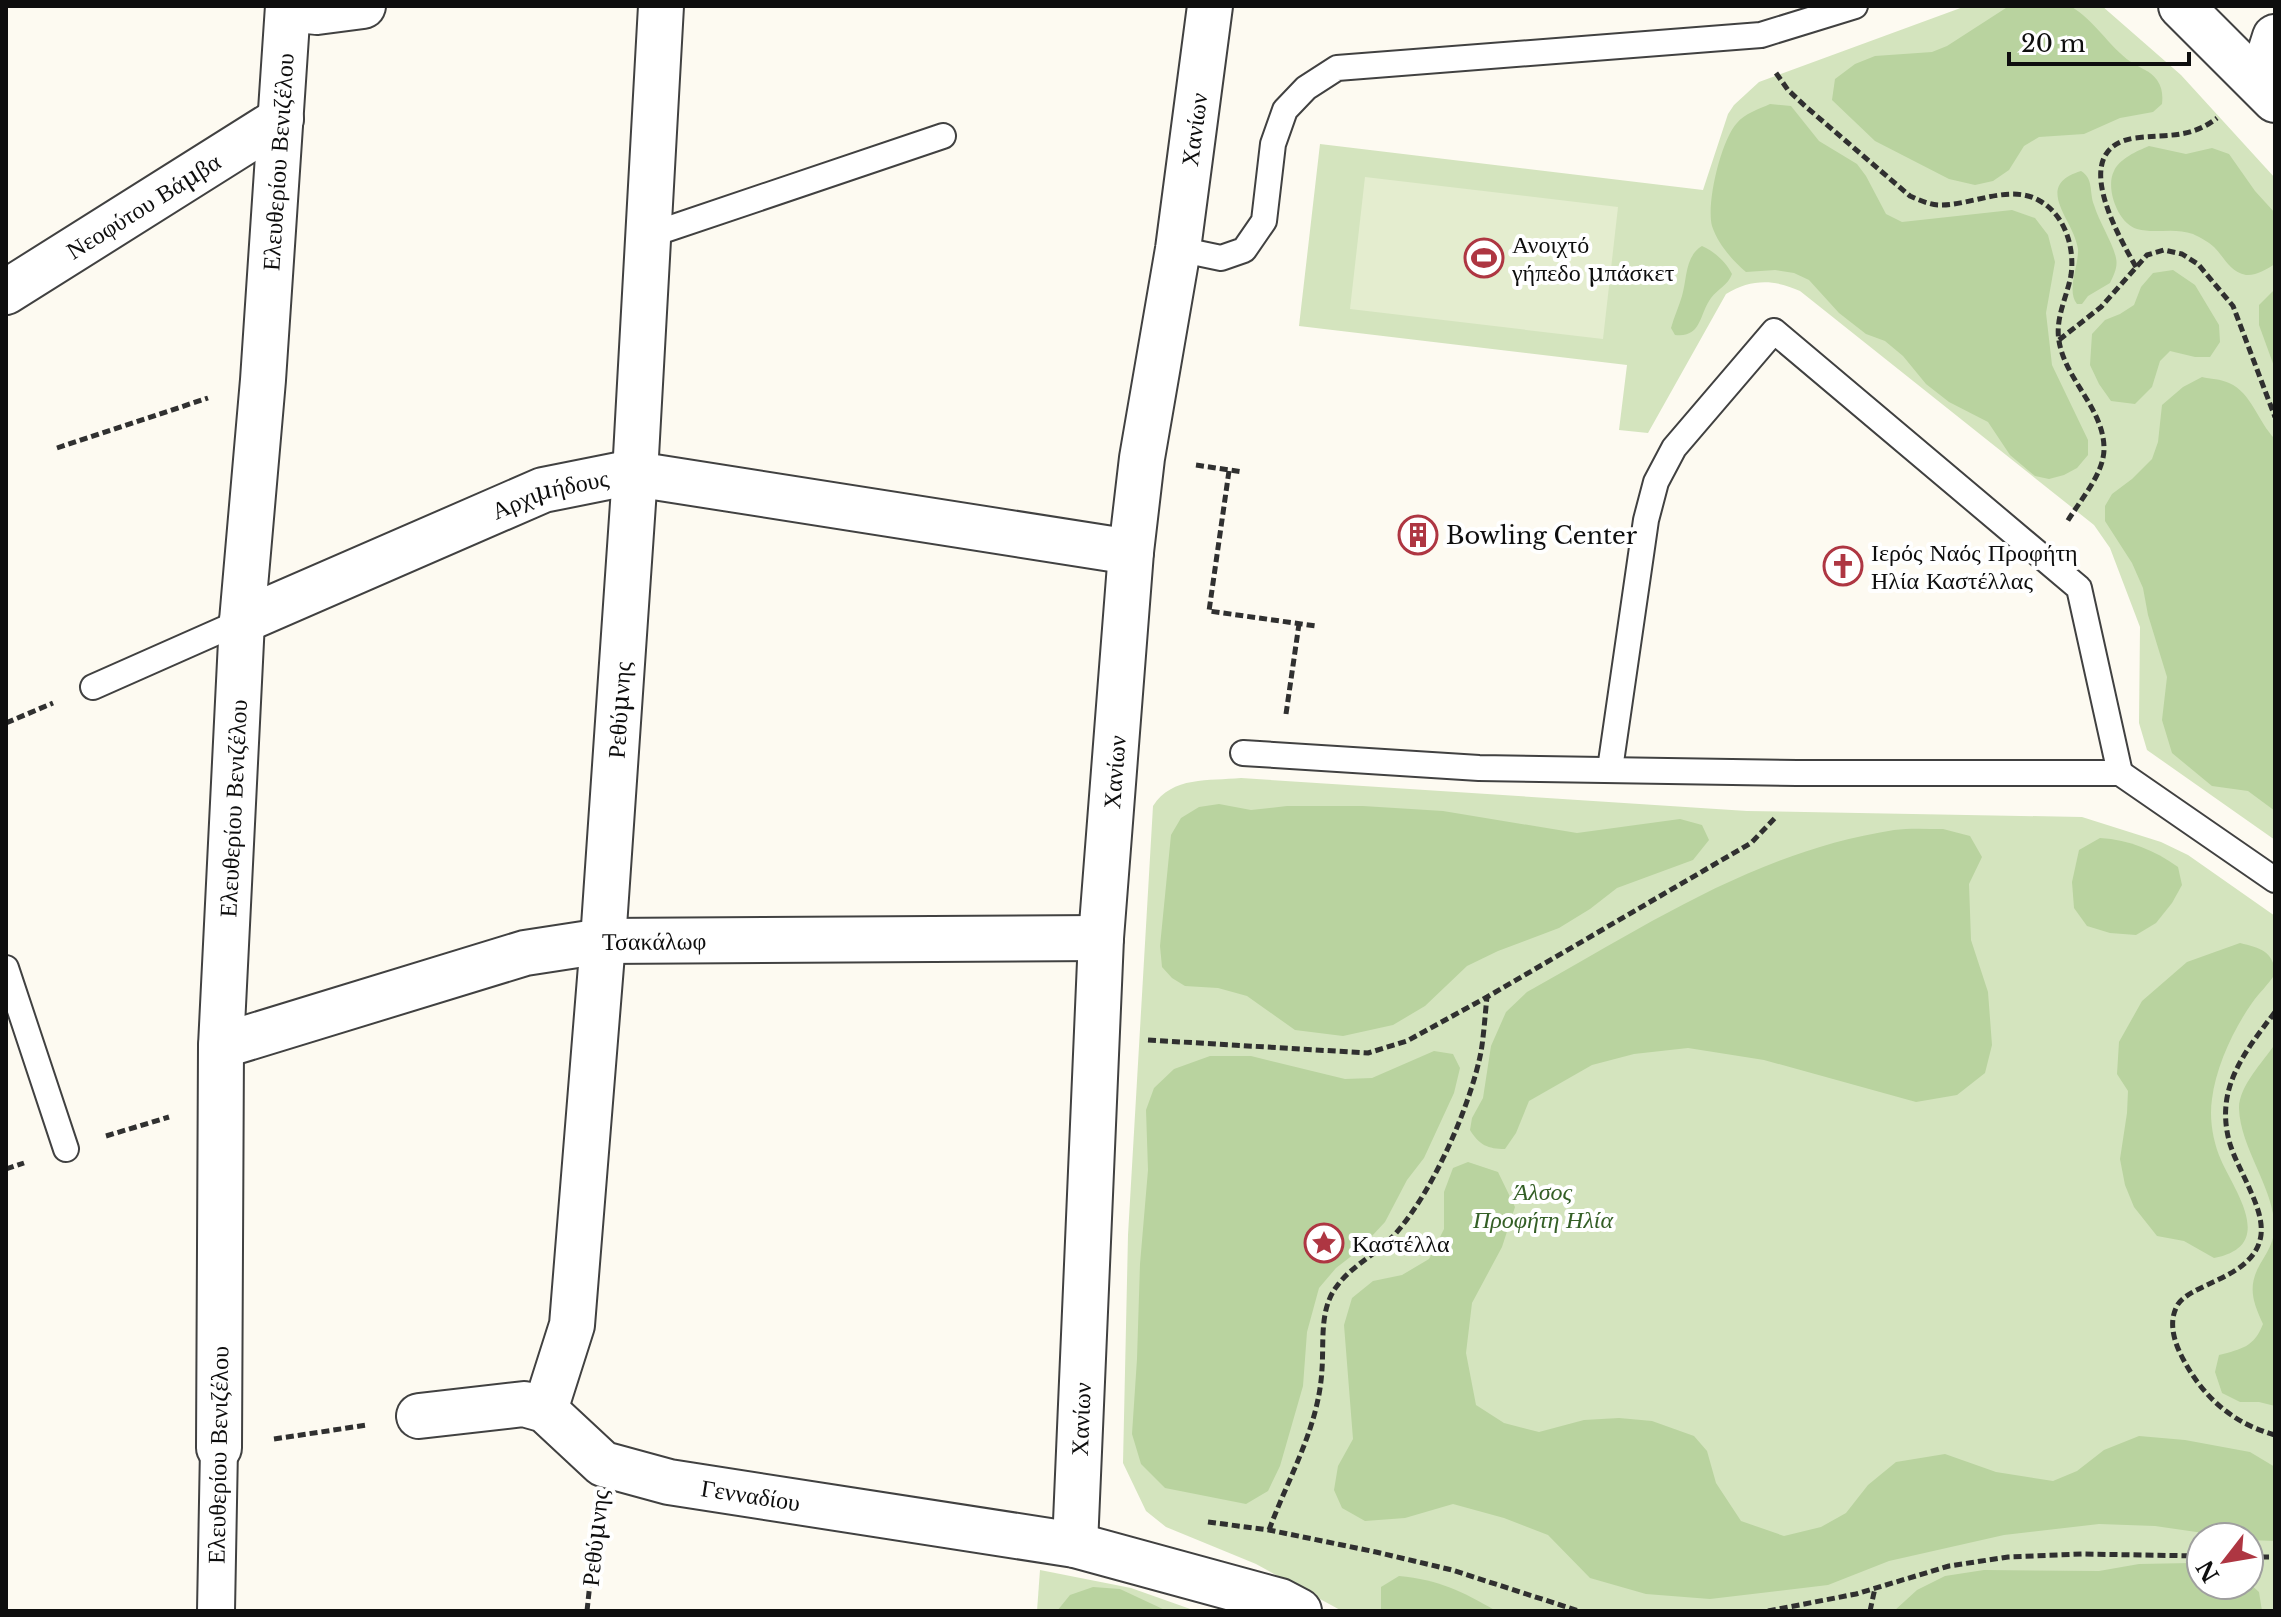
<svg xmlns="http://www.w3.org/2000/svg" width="2281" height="1617" font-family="'Libre Baskerville',serif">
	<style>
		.green { fill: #d4e4be; fill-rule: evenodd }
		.forest { fill: #b9d39f }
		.pitch { fill: #e4edcf }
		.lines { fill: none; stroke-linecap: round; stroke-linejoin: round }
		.service-casing { stroke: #414141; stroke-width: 28 }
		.pedestrian-casing { stroke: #414141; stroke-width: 40 }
		.minor-casing { stroke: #414141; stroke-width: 48 }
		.path { stroke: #303030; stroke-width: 5; stroke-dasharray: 8 4; stroke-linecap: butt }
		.service { stroke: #fff; stroke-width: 24 }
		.pedestrian { stroke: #fff; stroke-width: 36 }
		.minor { stroke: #fff; stroke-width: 44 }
		.labels { text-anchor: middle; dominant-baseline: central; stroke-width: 8; stroke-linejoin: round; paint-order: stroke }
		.street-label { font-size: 24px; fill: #0e0e0e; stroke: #fff }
		.poi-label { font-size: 24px; fill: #0e0e0e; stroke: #fff; text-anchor: start }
		.park-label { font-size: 24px; font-style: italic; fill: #345f26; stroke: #fff }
	</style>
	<rect width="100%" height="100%" fill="#fdfaf1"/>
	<g class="green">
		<path d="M 1966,6 L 2102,6 L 2181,75 L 2275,178 L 2275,840 L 2147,750 L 2139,723 L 2140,627 L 2110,548 L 2094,525 L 1800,291 C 1774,279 1751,279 1726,294 L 1648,433 L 1619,430 L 1627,365 L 1299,326 L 1320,144 L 1703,190 L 1728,114 L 1734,105 L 1759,82 Z"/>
		<path d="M 1241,778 L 1747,811 L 2082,817 L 2161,842 L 2188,855 L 2275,916 L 2275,1611 L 1342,1611 L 1256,1564 L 1166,1527 L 1146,1511 L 1123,1463 L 1128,1235 L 1153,806 C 1172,776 1209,781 1241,778 ZM 2201,1537 L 2249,1537 L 2249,1585 L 2201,1585 Z"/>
		<polygon points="1040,1570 1131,1588 1196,1611 1037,1611"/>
	</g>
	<g class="forest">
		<path d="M 2009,6 L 2070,6 C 2095,20 2108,46 2131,62 C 2141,69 2150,70 2157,80 C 2162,87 2163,95 2162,104 L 2153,112 L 2120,118 L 2084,134 L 2039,137 L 2024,146 L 2009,170 L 1993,181 L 1975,185 L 1949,179 L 1875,141 L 1832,100 L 1835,79 L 1855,64 L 1875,56 L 1932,52 L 1947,46 Z"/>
		<path d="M 1770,104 L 1791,106 L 1819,141 L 1857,164 L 1866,176 L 1886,214 L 1902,222 L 2012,210 L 2035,218 L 2048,235 L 2055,262 L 2046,313 L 2052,365 L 2088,440 L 2088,455 L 2077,468 L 2064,475 L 2049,479 L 2035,476 L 2010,455 L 1988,422 L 1949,402 L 1926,384 L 1903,356 L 1885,341 L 1866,334 L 1839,313 L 1809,280 L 1794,273 L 1775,270 L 1746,272 C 1732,260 1718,244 1712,226 C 1706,204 1721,140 1737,123 C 1744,114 1759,109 1770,104 Z"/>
		<path d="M 2149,146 L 2186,154 L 2212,148 L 2229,154 L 2255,191 L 2275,213 L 2275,264 C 2267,269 2256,276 2246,275 C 2230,272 2224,257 2214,247 C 2209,242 2199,237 2193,234 C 2174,227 2155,234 2137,229 C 2118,224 2105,188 2114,171 C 2119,159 2137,151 2149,146 Z"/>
		<path d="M 2081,171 C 2094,179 2089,192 2094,205 C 2099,222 2113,243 2116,258 C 2118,267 2114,275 2110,283 L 2088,296 L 2082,304 L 2077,304 C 2066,291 2079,265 2078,249 C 2074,219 2032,186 2081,171 Z"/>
		<path d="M 1702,246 C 1714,251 1726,262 1732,274 C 1728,285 1718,289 1711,298 C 1699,314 1702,338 1675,335 L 1671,328 C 1674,317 1679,306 1682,296 C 1687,279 1685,256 1702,246 Z"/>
		<polygon points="2173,270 2195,285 2219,325 2220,342 2210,357 2195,357 2170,351 2160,361 2152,387 2135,404 2111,401 2099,384 2090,365 2092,334 2105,320 2120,314 2134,305 2141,287 2153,273"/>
		<polygon points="2275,289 2275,369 2259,325 2259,305"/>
		<path d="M 2202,377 C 2210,379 2221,379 2229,383 C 2252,393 2258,422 2275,439 L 2275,811 L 2248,791 L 2212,786 L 2172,753 L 2162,720 L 2167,677 L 2148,615 L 2143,588 L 2132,563 L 2105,521 L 2105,506 L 2112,494 L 2132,479 L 2152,459 L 2158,442 L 2162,405 L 2183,387 Z"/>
		<polygon points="1219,804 1251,810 1287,806 1363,806 1443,811 1577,833 1680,819 1702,825 1709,840 1693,860 1617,888 1590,909 1559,928 1498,951 1467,966 1425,1006 1393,1025 1343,1036 1295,1030 1247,996 1218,988 1185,986 1172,978 1162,967 1160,946 1171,835 1181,818 1199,807"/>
		<path d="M 1943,829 L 1970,836 L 1982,857 L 1969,884 L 1971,940 L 1988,992 L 1992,1045 L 1985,1073 L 1957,1095 L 1916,1102 L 1764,1060 L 1688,1048 L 1634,1054 L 1592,1065 L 1529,1101 L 1516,1133 L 1505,1149 C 1488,1149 1479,1145 1470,1130 L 1472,1118 L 1483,1098 L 1491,1046 L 1506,1012 L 1527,992 C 1648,925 1754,852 1894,830 C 1909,828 1927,829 1943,829 Z"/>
		<path d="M 2100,838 C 2130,840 2154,850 2178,867 L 2182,885 L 2172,903 L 2156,923 L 2136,935 L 2110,933 L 2087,926 L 2074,908 L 2072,882 L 2079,850 Z"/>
		<path d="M 2240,943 C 2260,948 2274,951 2275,974 C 2268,985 2259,993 2252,1003 C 2233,1030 2216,1067 2212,1099 C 2209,1119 2213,1142 2221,1160 C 2235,1192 2277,1246 2214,1258 L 2184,1241 L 2157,1236 L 2134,1207 L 2125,1185 L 2120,1159 L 2127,1113 L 2128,1091 L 2117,1074 L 2119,1042 L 2142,1001 L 2187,962 Z"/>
		<path d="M 2275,1044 L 2275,1406 L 2259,1402 L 2240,1402 L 2222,1393 L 2215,1372 L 2219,1355 C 2242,1349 2254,1347 2263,1324 C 2252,1300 2247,1285 2262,1261 C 2267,1253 2273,1242 2274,1233 C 2278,1193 2240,1150 2239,1108 C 2239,1086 2263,1062 2275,1044 Z"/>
		<polygon points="1434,1051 1453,1054 1460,1068 1454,1093 1424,1158 1407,1180 1385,1222 1358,1251 1336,1268 1319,1288 1307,1332 1303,1386 1280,1466 1268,1491 1246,1504 1165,1488 1141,1464 1132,1434 1137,1359 1140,1264 1148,1170 1146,1110 1154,1088 1174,1069 1210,1056 1251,1056 1345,1079 1372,1078"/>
		<polygon points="1468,1162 1498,1172 1515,1207 1502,1247 1472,1303 1466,1353 1476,1405 1504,1423 1539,1432 1584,1420 1619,1418 1652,1421 1694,1436 1707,1451 1716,1483 1741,1521 1784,1536 1821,1527 1846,1513 1868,1485 1896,1462 1945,1454 1996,1472 2053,1481 2077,1471 2104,1450 2139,1436 2185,1440 2250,1452 2275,1467 2275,1541 2249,1540 2249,1537 2231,1537 2155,1526 2099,1524 2004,1535 1889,1561 1828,1585 1710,1599 1646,1594 1590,1578 1548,1535 1504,1518 1453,1504 1405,1518 1365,1521 1342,1508 1334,1490 1338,1466 1353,1439 1344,1325 1352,1298 1373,1281 1402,1275 1429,1259 1444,1229 1444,1192 1453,1168"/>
		<polygon points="2191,1563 2201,1565 2201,1585 2249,1583 2259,1592 2262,1611 1894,1611 1917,1590 1945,1576 1984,1570 2099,1571 2139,1564"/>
		<path d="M 1399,1576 C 1439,1580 1462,1591 1496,1611 L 1381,1611 L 1381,1587 Z"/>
		<polygon points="1093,1587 1120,1589 1167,1611 1057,1611 1070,1595"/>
	</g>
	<polygon class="pitch" points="1365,177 1618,207 1603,339 1350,309"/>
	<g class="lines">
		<g class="service-casing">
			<g id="service">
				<polyline points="650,235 943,136"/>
				<polyline points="1178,249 1221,258 1244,250 1264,221 1273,144 1285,110 1306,88 1337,68 1761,35 1855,6"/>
				<polyline points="93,687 242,621"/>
				<polyline points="1243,753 1479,768 1797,773 2120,773 2275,880"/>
				<polyline points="1610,769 1646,520 1656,482 1674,448 1774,331 2079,588 2120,773"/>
				<polyline points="6,968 66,1149"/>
			</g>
		</g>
		<g class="pedestrian-casing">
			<polyline id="pedestrian" points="216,1611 219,1448"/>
		</g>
		<g class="minor-casing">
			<g id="minor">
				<polyline points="2181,6 2275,100"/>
				<polyline points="288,9 317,12 363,6"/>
				<polyline points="2260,84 2275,37"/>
				<path id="s1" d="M 6,292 L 281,119"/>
				<path id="s2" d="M 242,621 L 543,490 L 623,474 L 635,474 L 1131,552"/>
				<path id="s3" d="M 221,1046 L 525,953 L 603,941 L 1101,938"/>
				<path id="s4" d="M 545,1410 L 572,1325 L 603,941 L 635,474 L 661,6"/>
				<path id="s5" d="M 419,1416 L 524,1404 L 545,1410 L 603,1464 L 669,1482 L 1075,1545 L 1280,1601 L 1299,1611"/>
				<path id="s6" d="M 219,1448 L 221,1046 L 242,621 L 263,380 L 288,6"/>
				<path id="s7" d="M 1075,1545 L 1101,938 L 1131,552 L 1142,458 L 1178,249 L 1210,6"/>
			</g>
		</g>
		<g class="path">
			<path d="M 1776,73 L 1788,90 L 1805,106 L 1910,196 C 1919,200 1928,204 1938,205 C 1971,206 2010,183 2040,201 C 2065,215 2075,248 2071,275 C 2067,297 2055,318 2059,341 C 2065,379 2103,408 2104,447 C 2105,473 2080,500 2067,522"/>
			<path d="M 2136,267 C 2118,235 2067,148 2135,138 C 2167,134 2190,139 2217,118"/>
			<polyline points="2059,340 2101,307 2147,255 2164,250 2182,254 2198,264 2233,306 2275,417"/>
			<polyline points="57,448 208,398"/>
			<polyline points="1196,465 1243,472"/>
			<polyline points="1229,471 1209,611 1316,626"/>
			<polyline points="1286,714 1299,624"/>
			<polyline points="6,723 53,703"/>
			<path d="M 2275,1012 C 2244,1053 2214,1089 2230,1144 C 2234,1157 2241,1170 2247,1183 C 2254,1199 2263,1217 2261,1235 C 2255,1280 2185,1283 2176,1308 C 2169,1323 2174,1341 2181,1355 C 2201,1395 2231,1423 2275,1435"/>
			<polyline points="1148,1040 1368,1053 1407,1041 1487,997 1751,843 1776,817"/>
			<polyline points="106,1136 169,1117"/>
			<polyline points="6,1169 24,1163"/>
			<polyline points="274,1439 367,1425"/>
			<polyline points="1208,1522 1269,1530 1376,1552 1452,1570 1579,1611"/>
			<path d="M 1269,1530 C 1289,1476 1319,1427 1322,1369 C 1324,1342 1319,1309 1337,1286 C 1352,1265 1379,1253 1396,1233 C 1433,1191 1470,1107 1481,1052 C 1484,1034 1485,1015 1487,997"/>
			<polyline points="2249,1557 2275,1557"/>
			<polyline points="587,1611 597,1517"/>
			<polyline points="1768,1611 1856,1594 1949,1566 2008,1557 2082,1554 2201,1556"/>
			<polyline points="1870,1611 1875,1588"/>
		</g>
		<use href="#service" class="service"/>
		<use href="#pedestrian" class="pedestrian"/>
		<use href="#minor" class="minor"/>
	</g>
	<defs>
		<g id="stadium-ring" transform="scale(2)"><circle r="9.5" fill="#fff" stroke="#ae3642" stroke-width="1.5"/><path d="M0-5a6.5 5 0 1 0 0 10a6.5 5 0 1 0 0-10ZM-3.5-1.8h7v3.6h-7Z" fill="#ae3642"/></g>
		<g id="building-ring" transform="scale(2)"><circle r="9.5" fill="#fff" stroke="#ae3642" stroke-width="1.5"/><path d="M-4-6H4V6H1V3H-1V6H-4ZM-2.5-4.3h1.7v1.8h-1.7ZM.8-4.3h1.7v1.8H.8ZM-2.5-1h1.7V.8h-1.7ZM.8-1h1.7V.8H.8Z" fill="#ae3642"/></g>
		<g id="church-ring" transform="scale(2)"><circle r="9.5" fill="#fff" stroke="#ae3642" stroke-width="1.5"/><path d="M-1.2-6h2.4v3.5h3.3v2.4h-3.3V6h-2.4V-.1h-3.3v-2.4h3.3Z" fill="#ae3642"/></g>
		<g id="sight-ring" transform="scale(2)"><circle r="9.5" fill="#fff" stroke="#ae3642" stroke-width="1.5"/><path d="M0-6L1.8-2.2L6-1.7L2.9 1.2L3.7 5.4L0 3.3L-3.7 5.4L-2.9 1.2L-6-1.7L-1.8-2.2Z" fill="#ae3642"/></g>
	</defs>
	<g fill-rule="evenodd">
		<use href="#stadium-ring" x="1484" y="258"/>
		<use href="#building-ring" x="1418" y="535"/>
		<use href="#church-ring" x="1843" y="566"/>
		<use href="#sight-ring" x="1324" y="1243"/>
	</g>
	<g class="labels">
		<g class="street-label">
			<text stroke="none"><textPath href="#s7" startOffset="1422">Χανίων</textPath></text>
			<text stroke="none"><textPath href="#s6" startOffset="1288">Ελευθερίου Βενιζέλου</textPath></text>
			<text stroke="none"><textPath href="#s1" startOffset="162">Νεοφύτου Βάμβα</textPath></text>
			<text stroke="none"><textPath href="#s2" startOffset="334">Αρχιμήδους</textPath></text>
			<text stroke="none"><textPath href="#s4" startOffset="706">Ρεθύμνης</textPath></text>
			<text stroke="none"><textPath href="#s7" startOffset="774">Χανίων</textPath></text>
			<text stroke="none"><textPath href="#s6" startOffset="640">Ελευθερίου Βενιζέλου</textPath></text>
			<text stroke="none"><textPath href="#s3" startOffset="448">Τσακάλωφ</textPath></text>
			<text stroke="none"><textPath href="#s7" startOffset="126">Χανίων</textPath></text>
			<text transform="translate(218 1455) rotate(-89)">Ελευθερίου Βενιζέλου</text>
			<text stroke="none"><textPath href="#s5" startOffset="358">Γενναδίου</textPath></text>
			<text transform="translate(595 1538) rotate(-84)">Ρεθύμνης</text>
		</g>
		<g class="poi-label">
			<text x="1512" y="244">Ανοιχτό<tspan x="1512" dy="28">γήπεδο μπάσκετ</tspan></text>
			<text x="1446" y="535">Bowling Center</text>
			<text x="1871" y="552">Ιερός Ναός Προφήτη<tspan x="1871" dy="28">Ηλία Καστέλλας</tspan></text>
			<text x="1352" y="1243">Καστέλλα</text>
		</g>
		<g class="park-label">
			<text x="1543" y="1191">Άλσος<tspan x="1543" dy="28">Προφήτη Ηλία</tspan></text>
		</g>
	</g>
	<rect width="2281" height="1617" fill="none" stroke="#0e0e0e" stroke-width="16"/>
	<g transform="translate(2225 1561) rotate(239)"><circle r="38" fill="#ffffff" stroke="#9f9f9f" stroke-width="2"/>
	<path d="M0-6L14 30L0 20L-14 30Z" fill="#ae3642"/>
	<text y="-12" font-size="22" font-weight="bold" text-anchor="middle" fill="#0e0e0e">N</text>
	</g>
	<path d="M2009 52v12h180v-12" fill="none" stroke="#0e0e0e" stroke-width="4"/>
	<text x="2021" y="52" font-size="24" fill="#0e0e0e" stroke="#ffffff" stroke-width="6" paint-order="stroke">20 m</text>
</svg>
